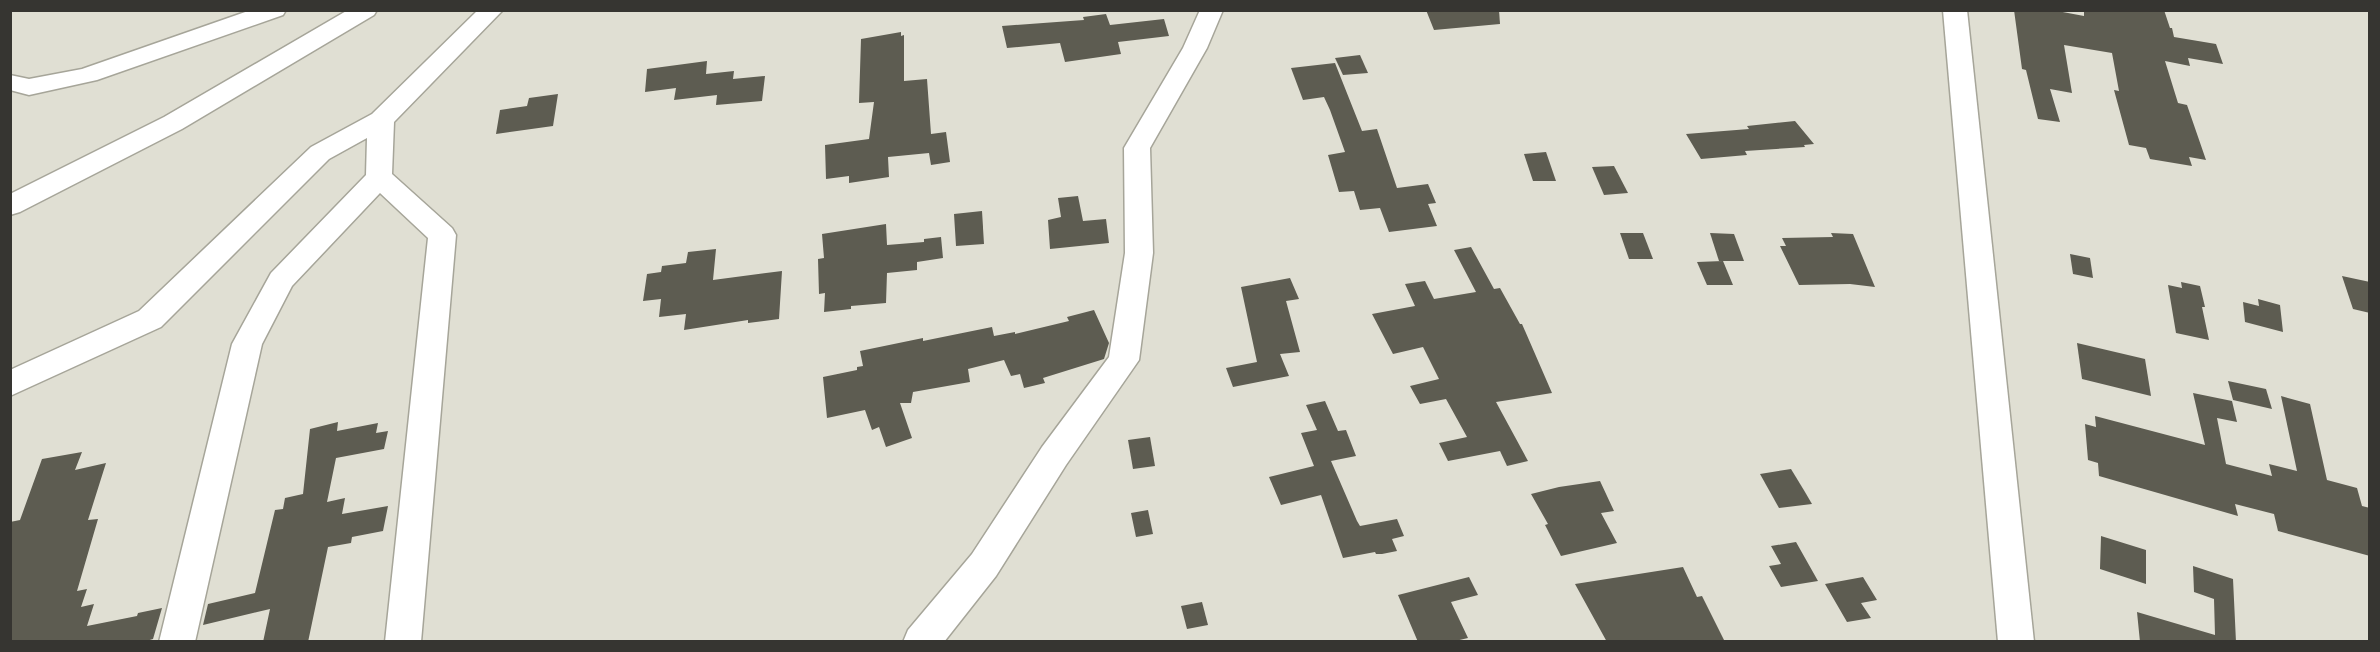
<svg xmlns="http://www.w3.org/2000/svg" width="2380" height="652" font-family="Bitter,serif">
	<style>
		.building { fill: #5d5c51 }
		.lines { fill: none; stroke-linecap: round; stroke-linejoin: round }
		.minor-casing { stroke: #a6a599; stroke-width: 3 }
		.minor { fill: #fff; fill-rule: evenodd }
	</style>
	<rect width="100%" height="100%" fill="#e0dfd3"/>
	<g class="building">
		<polygon points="1426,10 1499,10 1500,24 1434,30"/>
		<polygon points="2014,10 2052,10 2084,16 2084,10 2164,10 2170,28 2172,28 2174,37 2216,44 2223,64 2188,58 2190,66 2165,61 2178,103 2187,105 2206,160 2189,157 2192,166 2150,159 2146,148 2129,145 2114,90 2119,91 2112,53 2064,45 2072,93 2050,89 2060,122 2038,119 2026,70 2022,69"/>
		<polygon points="1106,14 1110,25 1164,19 1169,36 1118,42 1121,54 1065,62 1060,43 1007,48 1002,26 1084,20 1083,17"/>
		<polygon points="901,32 901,36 904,35 904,81 927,79 931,134 946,132 950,162 931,165 929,153 888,157 889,177 849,183 849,176 826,179 825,145 869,139 874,102 859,103 861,39"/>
		<polygon points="1360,55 1368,73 1343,75 1335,58"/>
		<polygon points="707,61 706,74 734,71 733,79 765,76 762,101 716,105 717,95 674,100 676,88 645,92 647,69"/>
		<polygon points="1335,63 1362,131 1377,129 1397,188 1428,184 1436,203 1428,204 1437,226 1389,232 1380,208 1360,210 1354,191 1339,192 1328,155 1345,152 1330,110 1324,97 1303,100 1291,68"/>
		<polygon points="558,94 553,126 496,134 500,110 527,106 529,98"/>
		<polygon points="1795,121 1814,144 1804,145 1805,147 1745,151 1747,155 1701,159 1686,134 1749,129 1747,126"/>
		<polygon points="1546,152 1556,181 1533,181 1524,154"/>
		<polygon points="1614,166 1628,193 1604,195 1592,167"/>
		<polygon points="1078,196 1083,221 1106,219 1109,243 1050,249 1048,220 1061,217 1058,198"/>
		<polygon points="982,211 984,244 956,246 954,214"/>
		<polygon points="886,224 887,245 924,242 924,239 941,237 943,258 917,262 917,270 887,273 886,303 851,306 851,309 824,312 825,293 819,294 818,259 824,258 822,234"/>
		<polygon points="1620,233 1643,233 1653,259 1629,259"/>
		<polygon points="1710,233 1734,234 1744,261 1719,261"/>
		<polygon points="1831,233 1853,234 1875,287 1850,284 1799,285 1780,246 1786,246 1782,238 1833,237"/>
		<polygon points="1471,247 1494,289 1500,288 1520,324 1522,324 1552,393 1496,402 1528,461 1507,466 1500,451 1448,461 1439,443 1467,437 1446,399 1420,404 1410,386 1439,379 1423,347 1393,354 1372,314 1415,306 1405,284 1425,281 1434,299 1476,292 1454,250"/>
		<polygon points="716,249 713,280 782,271 779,319 748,323 748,320 684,330 686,314 659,317 661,299 643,301 647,274 661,272 662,266 686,263 688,252"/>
		<polygon points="2070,254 2090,258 2093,278 2073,274"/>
		<polygon points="1723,261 1733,285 1707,285 1697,262"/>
		<polygon points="2342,276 2370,282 2370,313 2353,309"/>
		<polygon points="1290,278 1299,299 1286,301 1300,352 1280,354 1289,376 1233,387 1226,368 1257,362 1241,287"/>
		<polygon points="2181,282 2200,286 2205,307 2202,307 2209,340 2176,333 2168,285 2182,288"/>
		<polygon points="2258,299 2280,305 2283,332 2245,322 2243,302 2259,306"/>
		<polygon points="1094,310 1109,343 1104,359 1043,378 1045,383 1024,388 1020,374 1011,376 1004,360 968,369 970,382 913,392 911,403 900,403 912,438 886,447 879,427 872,430 865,410 827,418 823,377 857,370 857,367 863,366 860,351 923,338 923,341 992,327 994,336 1015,332 1015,334 1069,321 1067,317"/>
		<polygon points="2077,343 2145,359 2151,396 2082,379"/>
		<polygon points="2228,381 2266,389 2272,409 2233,400"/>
		<polygon points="2193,393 2232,401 2237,422 2217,418 2226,464 2272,476 2269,464 2297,471 2281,396 2310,404 2327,480 2357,488 2362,506 2370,508 2370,556 2278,531 2274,514 2235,504 2238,516 2099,476 2098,463 2088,460 2085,424 2096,427 2095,416 2205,445"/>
		<polygon points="1325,401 1338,431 1346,430 1356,456 1331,461 1357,521 1360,526 1397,519 1404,536 1392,539 1397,551 1382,554 1376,554 1375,552 1343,558 1321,495 1281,505 1269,477 1314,466 1301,433 1317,430 1306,405"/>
		<polygon points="338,422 337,431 378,423 376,433 388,431 384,449 336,458 327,502 345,498 342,514 388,506 383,531 352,537 351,543 328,547 308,642 263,642 270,609 203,625 208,604 255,593 275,510 283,509 285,498 303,494 310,429"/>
		<polygon points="1150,437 1155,466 1133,469 1128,440"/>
		<polygon points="82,452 75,470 106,463 88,520 98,519 77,591 87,589 81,607 94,604 87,626 137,616 138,613 162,608 153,639 143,642 10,642 10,522 20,520 42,459"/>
		<polygon points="1791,469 1805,492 1812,504 1779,508 1760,474"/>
		<polygon points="1600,481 1614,511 1601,513 1617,543 1561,556 1545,525 1548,524 1531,494 1559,487"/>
		<polygon points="1148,510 1153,534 1136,537 1131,513"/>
		<polygon points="2101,536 2146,550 2146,584 2100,569"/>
		<polygon points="1796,542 1818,581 1781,587 1769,566 1781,564 1771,546"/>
		<polygon points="2193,566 2233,579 2236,642 2140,642 2137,612 2215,635 2214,599 2194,592"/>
		<polygon points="1683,567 1697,597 1702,596 1725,642 1607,642 1575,584"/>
		<polygon points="1469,577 1478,595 1451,602 1468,638 1451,642 1418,642 1398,595"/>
		<polygon points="1863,577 1877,600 1861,603 1871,618 1847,622 1825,584"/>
		<polygon points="1202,602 1208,625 1187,629 1181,606"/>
	</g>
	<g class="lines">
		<g class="minor-casing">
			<g id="minor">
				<polygon points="251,10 286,10 283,15 97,80 29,95 10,90 10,75 29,79 82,69"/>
				<polygon points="348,10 377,10 374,15 182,129 20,212 10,215 10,194 164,117"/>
				<polygon points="478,10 503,10 394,122 392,174 452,228 456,235 421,642 385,642 428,238 380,193 292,286 262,344 195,642 159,642 232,344 271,273 366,175 367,138 329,159 161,327 10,396 10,370 139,311 311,147 372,114"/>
				<polygon points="1200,10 1223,10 1207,48 1150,148 1153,253 1139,360 1066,465 996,576 944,642 903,642 908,630 972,554 1042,447 1109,357 1125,253 1124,148 1183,48"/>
				<polygon points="1943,10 1967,10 2034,642 1998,642"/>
			</g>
		</g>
		<use href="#minor" class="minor"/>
	</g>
	<rect width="2380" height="652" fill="none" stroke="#363531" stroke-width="24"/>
</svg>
